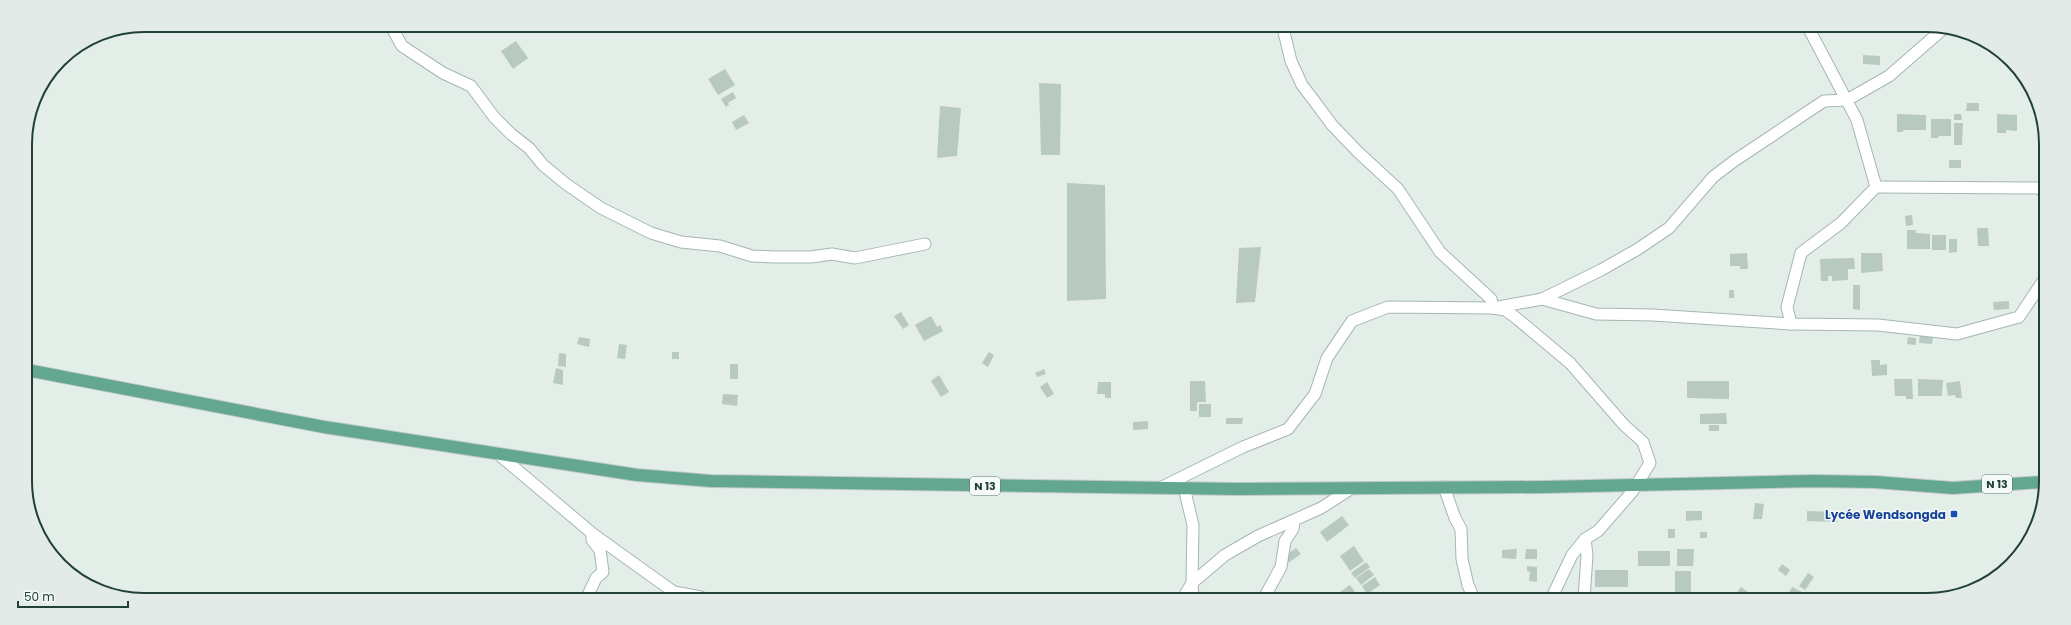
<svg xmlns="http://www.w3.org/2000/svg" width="2071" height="625" font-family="Poppins,sans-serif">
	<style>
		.building { fill: #b8c9c1 }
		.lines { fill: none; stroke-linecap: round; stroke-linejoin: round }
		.street-casing { stroke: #a5b7af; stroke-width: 13 }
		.primary-casing { stroke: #c1cac7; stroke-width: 14 }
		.street { stroke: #fff; stroke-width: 11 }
		.primary { stroke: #64a791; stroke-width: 12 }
		.transit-dot { fill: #1a4fb4; stroke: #f4faf7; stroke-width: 1.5 }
		.labels { text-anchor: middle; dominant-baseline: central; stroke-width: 3; stroke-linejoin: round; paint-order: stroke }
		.shield { fill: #f4faf7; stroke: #607870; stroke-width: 1 }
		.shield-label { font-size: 11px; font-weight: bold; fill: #214136 }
		.transit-label { font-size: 12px; font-weight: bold; fill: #164399; stroke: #f4faf7; text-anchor: end }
		.rim { fill: none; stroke: #214136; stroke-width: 2 }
	</style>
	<rect width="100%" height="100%" fill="#e3eee8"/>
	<g class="building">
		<polygon points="516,41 528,58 513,69 501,51"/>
		<polygon points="1863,55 1880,56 1880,65 1863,64"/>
		<polygon points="725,69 735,85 718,95 708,79"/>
		<polygon points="1039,83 1061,84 1060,155 1041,155"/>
		<polygon points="733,92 736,98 728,103 729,105 726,107 721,99"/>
		<polygon points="1967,103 1979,103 1979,111 1966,111"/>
		<polygon points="940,106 961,108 957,156 937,158"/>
		<polygon points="1897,114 1926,115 1926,130 1903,130 1903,132 1897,132"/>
		<polygon points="1954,114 1961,114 1962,120 1954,120"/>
		<polygon points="1997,114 2017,115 2017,131 2006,130 2006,133 1997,133"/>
		<polygon points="744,115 749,123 736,130 732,122"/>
		<polygon points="1931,119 1951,119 1951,136 1939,136 1938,138 1931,138"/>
		<polygon points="1954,123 1963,123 1962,145 1954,145"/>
		<rect x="1949" y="160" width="12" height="8"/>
		<polygon points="1067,183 1105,185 1106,299 1067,301"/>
		<polygon points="1912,215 1913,225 1906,226 1905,216"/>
		<polygon points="1977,228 1988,228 1989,246 1978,246"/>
		<polygon points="1907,230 1916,230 1916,233 1930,234 1930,249 1907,249"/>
		<rect x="1932" y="235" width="14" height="15"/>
		<polygon points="1949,239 1957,239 1957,252 1949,253"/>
		<polygon points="1261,247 1255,302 1236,303 1239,248"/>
		<polygon points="1747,253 1748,269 1740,269 1740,266 1730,266 1730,254"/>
		<polygon points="1861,253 1882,253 1883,271 1861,273"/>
		<polygon points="1854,258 1855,269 1848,269 1848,280 1832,281 1832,276 1828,276 1828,281 1821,281 1820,259"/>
		<polygon points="1853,285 1860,285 1860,310 1853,309"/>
		<rect x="1729" y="290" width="5" height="8"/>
		<polygon points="2009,301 2009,309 1994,310 1993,302"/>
		<polygon points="2040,302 2043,302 2043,310 2039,310"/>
		<polygon points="901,312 909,325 903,329 894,316"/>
		<polygon points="931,316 937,327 940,325 943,331 924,341 915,325"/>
		<polygon points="1920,335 1933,336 1932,344 1919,343"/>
		<polygon points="579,337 590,339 589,347 577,344"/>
		<polygon points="1908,337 1916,338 1916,345 1907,344"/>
		<polygon points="619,344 627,345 625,359 617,358"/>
		<rect x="672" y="352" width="7" height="7"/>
		<polygon points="989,352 994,355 988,367 982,363"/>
		<polygon points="559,353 566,354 566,367 558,366"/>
		<polygon points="1871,360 1880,360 1880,365 1887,364 1887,375 1872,376"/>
		<rect x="730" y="364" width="8" height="15"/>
		<polygon points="556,368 563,370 563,385 553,383"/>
		<polygon points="1044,369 1046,374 1037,377 1035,373"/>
		<polygon points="939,375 949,392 941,397 931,381"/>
		<polygon points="1894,379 1912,379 1913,399 1906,399 1906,396 1895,396"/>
		<polygon points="1918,379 1943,380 1942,396 1918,396"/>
		<polygon points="1190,381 1205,381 1206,402 1197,402 1197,411 1190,411"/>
		<polygon points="1687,381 1729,381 1729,399 1687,398"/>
		<polygon points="1960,381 1962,398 1956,398 1955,395 1948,396 1946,383"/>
		<polygon points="1047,382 1054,394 1047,398 1040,387"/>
		<polygon points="1098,382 1111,382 1111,398 1105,398 1105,394 1097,394"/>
		<polygon points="723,394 738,395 737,406 722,404"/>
		<rect x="1199" y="404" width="12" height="13"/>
		<polygon points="1726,413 1727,424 1700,424 1700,414"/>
		<polygon points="1226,418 1243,418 1242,424 1226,424"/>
		<polygon points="1148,421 1148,429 1133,430 1133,422"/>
		<rect x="1709" y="425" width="10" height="6"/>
		<polygon points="1755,503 1764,504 1762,519 1753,519"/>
		<polygon points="1686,511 1702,511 1702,520 1686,521"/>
		<polygon points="1807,511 1837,512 1837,522 1807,521"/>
		<polygon points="1342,516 1349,525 1327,542 1320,532"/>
		<rect x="1668" y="529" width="7" height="9"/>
		<rect x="1700" y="532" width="7" height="6"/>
		<polygon points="1354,546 1364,561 1350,571 1340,556"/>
		<polygon points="1296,548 1301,554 1288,563 1283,557"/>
		<polygon points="1517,549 1516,559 1502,558 1502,550"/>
		<polygon points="1526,549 1537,549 1537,559 1525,559"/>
		<polygon points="1677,549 1694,549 1693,566 1677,566"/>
		<rect x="1638" y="551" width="32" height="15"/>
		<polygon points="1366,562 1370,567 1355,578 1351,573"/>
		<polygon points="1782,564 1790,570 1786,576 1778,570"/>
		<polygon points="1527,566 1537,567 1537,582 1529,581 1530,572 1527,571"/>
		<polygon points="1369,569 1374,575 1361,585 1356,578"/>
		<rect x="1595" y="570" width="33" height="17"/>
		<rect x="1675" y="571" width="16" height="28"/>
		<polygon points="1808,573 1814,577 1805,590 1799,586"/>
		<polygon points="1375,577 1380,585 1367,594 1362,586"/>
		<polygon points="1350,585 1358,596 1355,599 1330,599"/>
		<polygon points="1741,587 1752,595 1749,599 1732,599"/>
		<polygon points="1792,587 1804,593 1800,599 1788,595"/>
		<polygon points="1392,594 1400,595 1400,599 1392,599"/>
	</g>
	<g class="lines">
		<g class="street-casing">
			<g id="street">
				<polyline points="391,26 402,46 443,73 471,86 494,117 511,134 529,148 543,165 566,184 601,208 651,233 681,242 720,246 752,256 776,257 811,257 832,254 855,258 925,244"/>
				<polyline points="1283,28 1291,61 1302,85 1315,102 1332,125 1358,152 1398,189 1440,252 1491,299 1493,308 1505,310 1515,317 1570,363 1624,425 1643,442 1650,463 1632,492 1598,531 1585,539 1572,555 1551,599"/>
				<polyline points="1876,187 2041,188 2043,192"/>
				<polyline points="1542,299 1601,270 1638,249 1669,228 1713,177 1734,161 1824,101 1847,100 1889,76 1943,29"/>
				<polyline points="1791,324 1787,307 1801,253 1841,223 1876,187 1857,120 1809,29"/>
				<polyline points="497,453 593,534 650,575 674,592 701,597"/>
				<polyline points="1444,487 1455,518 1461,529 1462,559 1468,585 1474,599"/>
				<polyline points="1160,488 1243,447 1288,429 1315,394 1327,358 1352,321 1388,307 1493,308 1542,299 1596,314 1653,315 1791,324 1878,325 1957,334 2019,317 2043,281"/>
				<polyline points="587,597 596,578 603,572 600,550 592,540 592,534"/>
				<polyline points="1183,598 1192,583 1193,525 1186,496 1187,489"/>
				<polyline points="1193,598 1192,583 1225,555 1258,536 1321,508 1352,488"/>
				<polyline points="1264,598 1281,567 1285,541 1293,529 1294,521"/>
				<polyline points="1584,599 1587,555 1585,539"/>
			</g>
		</g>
		<g class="primary-casing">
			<polyline id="primary" points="27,370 324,427 637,475 711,481 1237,489 1545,487 1814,481 1875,482 1953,488 2042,482"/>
		</g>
		<use href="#street" class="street"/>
		<use href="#primary" class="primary"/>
	</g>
	<rect class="transit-dot" x="1950" y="510" width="8" height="8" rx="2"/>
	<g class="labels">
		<g class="shield">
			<rect x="1982" y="475" width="30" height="18" rx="3"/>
			<rect x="970" y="477" width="30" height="18" rx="3"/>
		</g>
		<g class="shield-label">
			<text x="1997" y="484">N 13</text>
			<text x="985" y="486">N 13</text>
		</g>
		<g class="transit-label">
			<text x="1946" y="514">Lycée Wendsongda</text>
		</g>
	</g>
	<path d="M0 0H2071V625H0ZM144 32H1927A112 112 0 0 1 2039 144V481A112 112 0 0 1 1927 593H144A112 112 0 0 1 32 481V144A112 112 0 0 1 144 32Z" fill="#e3ebe8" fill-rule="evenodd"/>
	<path class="rim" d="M144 32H1927A112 112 0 0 1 2039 144V481A112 112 0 0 1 1927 593H144A112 112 0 0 1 32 481V144A112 112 0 0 1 144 32Z"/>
	<path d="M18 601v6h110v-6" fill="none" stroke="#214136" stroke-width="2"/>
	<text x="24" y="601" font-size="12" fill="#214136" stroke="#f4faf7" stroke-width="3" paint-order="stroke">50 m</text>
</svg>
